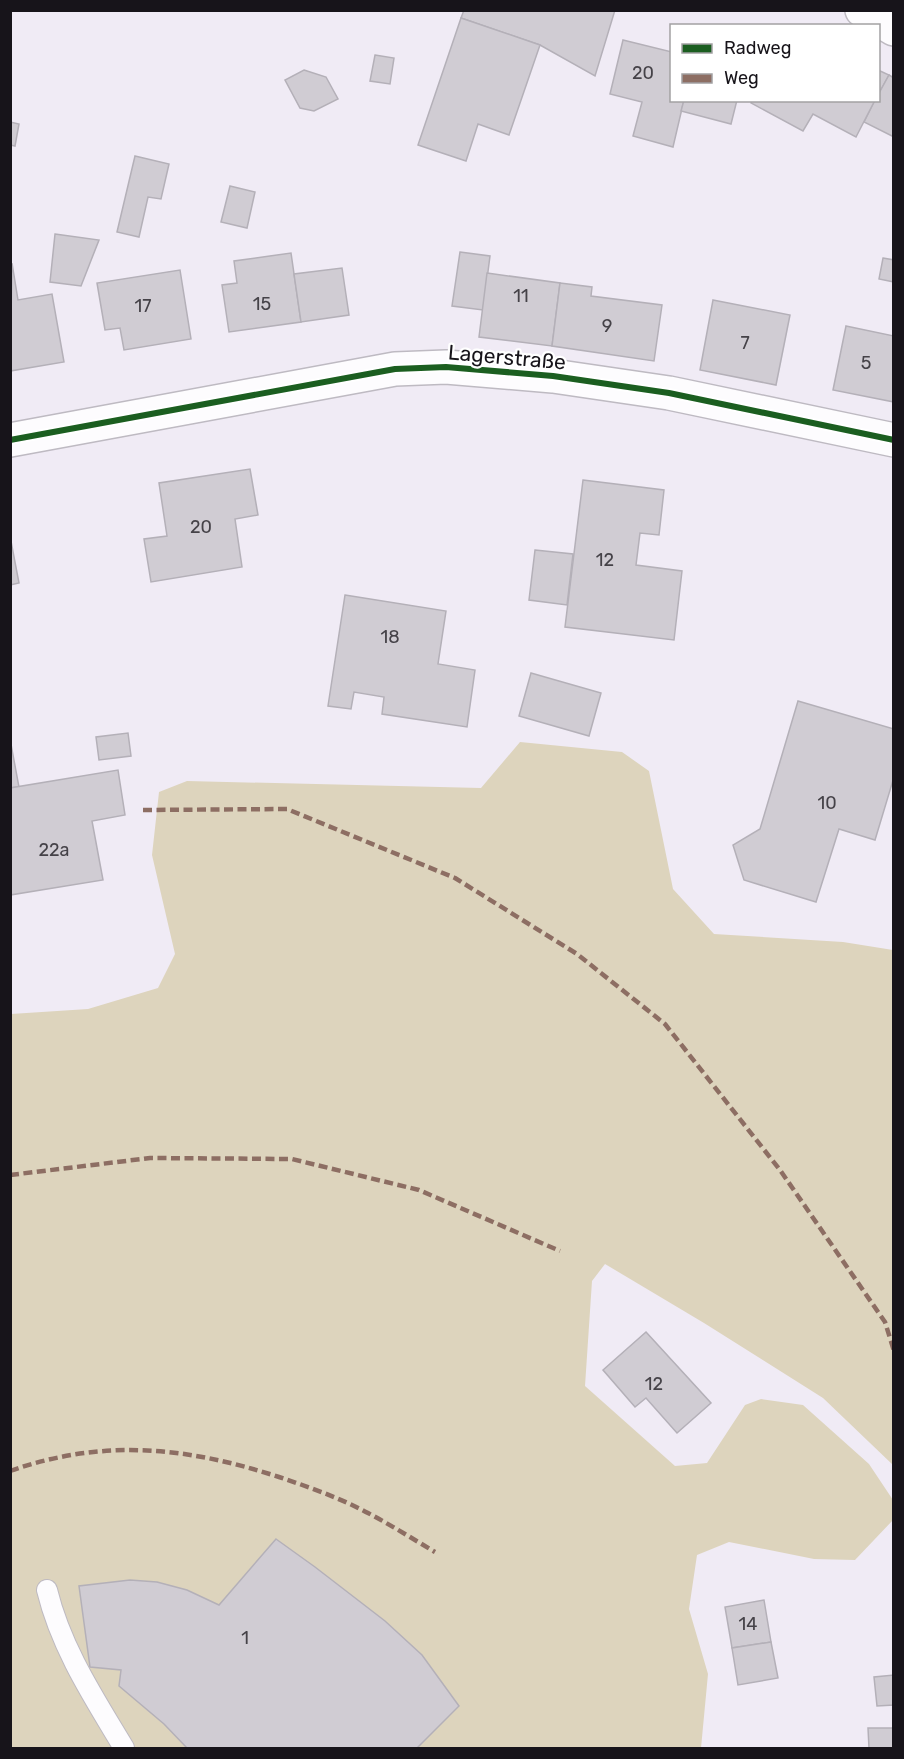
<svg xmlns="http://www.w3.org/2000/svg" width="904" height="1759" font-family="Rubik,sans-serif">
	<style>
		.green { fill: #ddd4bd }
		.building { fill: #d0ccd3; stroke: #b4b0b8; stroke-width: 1.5 }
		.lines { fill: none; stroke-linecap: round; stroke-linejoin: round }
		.lane-casing { stroke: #bebac2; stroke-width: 22 }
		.street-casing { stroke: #bebac2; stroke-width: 36 }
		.lane { stroke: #fdfcfe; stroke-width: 20 }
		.street { stroke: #fdfcfe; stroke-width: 33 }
		.quiet { stroke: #8d6e63; stroke-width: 4.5; stroke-dasharray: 9 4.5; stroke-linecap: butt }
		.cycleway-casing { stroke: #fff; stroke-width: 10 }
		.cycleway { stroke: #1b5e20; stroke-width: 6 }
		.labels { text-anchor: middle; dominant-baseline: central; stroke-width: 4.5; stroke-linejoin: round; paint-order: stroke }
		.number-label { font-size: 18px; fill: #454248 }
		.street-label { font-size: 21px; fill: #17141a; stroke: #fff }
	</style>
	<rect width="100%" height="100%" fill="#f0ebf5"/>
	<polygon class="green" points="520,742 622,752 649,771 673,889 714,934 843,942 893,950 893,1465 823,1398 704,1323 605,1264 592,1281 585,1386 675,1466 707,1463 745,1405 761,1399 803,1405 869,1464 893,1500 893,1520 855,1560 814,1559 729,1542 697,1555 689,1609 708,1674 701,1748 11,1748 11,1014 88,1009 158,988 175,954 152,855 159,792 187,781 481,788"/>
	<g class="building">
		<polygon points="464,10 615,10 595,76 540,45 461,18"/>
		<polygon points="461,18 540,45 509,135 478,124 466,161 418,145"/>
		<polygon points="623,40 672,52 672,100 684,100 673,147 633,136 642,102 610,94"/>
		<polygon points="375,55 394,58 390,84 370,81"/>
		<polygon points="304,70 326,77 338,99 314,111 300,108 285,80"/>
		<polygon points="878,70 889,75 878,95"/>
		<polygon points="889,75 894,78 894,137 864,122 875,100 878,100 878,95"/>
		<polygon points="684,100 737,100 731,124 681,111"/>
		<polygon points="752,100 875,100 856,137 813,114 803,131 751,103"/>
		<polygon points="10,122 19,124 15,146 10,145"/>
		<polygon points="135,156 169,164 161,199 148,197 139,237 117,232"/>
		<polygon points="230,186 255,192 247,228 221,222"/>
		<polygon points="55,234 99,240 81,286 50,282"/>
		<polygon points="460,252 490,256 483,310 452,306"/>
		<polygon points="291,253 301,322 229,332 222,285 237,283 234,261"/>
		<polygon points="883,258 894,260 894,282 879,279"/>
		<polygon points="12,263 18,300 52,294 64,362 10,371"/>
		<polygon points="342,268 349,315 301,322 294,274"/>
		<polygon points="180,270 191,339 124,350 120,328 105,330 97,283"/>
		<polygon points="487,273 560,283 552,346 479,337"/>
		<polygon points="560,283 592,287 591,296 662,305 654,361 552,346"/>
		<polygon points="713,300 790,315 776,385 700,370"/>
		<polygon points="846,326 894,336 894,402 833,390"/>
		<polygon points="250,469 258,515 235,519 242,567 151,582 144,539 167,536 159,483"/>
		<polygon points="583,480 664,490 659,535 640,533 636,565 682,571 674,640 565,627"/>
		<polygon points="10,536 19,583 10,585"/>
		<polygon points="535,550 573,554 567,605 529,600"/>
		<polygon points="345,595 446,611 438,664 475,670 467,727 382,714 384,697 354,692 351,709 328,706"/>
		<polygon points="531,673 601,693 589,736 519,716"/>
		<polygon points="798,701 894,729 894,777 875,840 839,829 816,902 744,880 733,845 760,829"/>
		<polygon points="128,733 131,756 99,760 96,737"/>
		<polygon points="10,739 19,787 10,788"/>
		<polygon points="118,770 125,815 92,821 103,880 10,895 10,788"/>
		<polygon points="646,1332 711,1403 677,1433 646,1398 635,1407 603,1370"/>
		<polygon points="276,1539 315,1567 385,1621 422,1655 459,1706 417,1748 187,1748 164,1724 119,1686 121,1670 90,1667 79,1586 130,1580 157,1582 187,1590 219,1605"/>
		<polygon points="764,1600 771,1642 732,1648 725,1607"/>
		<polygon points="771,1642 778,1678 738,1685 732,1648"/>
		<polygon points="894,1675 894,1705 877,1706 874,1677"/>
		<polygon points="868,1728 894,1728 894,1748 869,1748"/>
	</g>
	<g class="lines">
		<g class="lane-casing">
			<path id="lane" d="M 47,1590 C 61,1648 94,1698 124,1748"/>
		</g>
		<g class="street-casing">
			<g id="street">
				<polyline points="862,10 894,29"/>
				<polyline points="10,440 395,369 446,367 553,376 669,393 894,440"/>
			</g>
		</g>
		<use href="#lane" class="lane"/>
		<use href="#street" class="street"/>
		<g class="quiet">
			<polyline points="143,810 287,809 455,878 577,954 665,1024 780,1170 885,1322 894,1351"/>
			<polyline points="10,1175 150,1158 292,1159 419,1190 560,1251"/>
			<path d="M 10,1471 C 104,1438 187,1447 279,1477 C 309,1487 340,1498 368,1513 C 391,1525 413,1539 435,1552"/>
		</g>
		<g class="cycleway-casing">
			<polyline id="cycleway" points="10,440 395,369 446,367 553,376 669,393 894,440"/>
		</g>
		<use href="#cycleway" class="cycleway"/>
	</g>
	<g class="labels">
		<g class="number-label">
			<text x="643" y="73">20</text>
			<text x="521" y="296">11</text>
			<text x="262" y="304">15</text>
			<text x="143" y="306">17</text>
			<text x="607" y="326">9</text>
			<text x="745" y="343">7</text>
			<text x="866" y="363">5</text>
			<text x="201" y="527">20</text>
			<text x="605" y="560">12</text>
			<text x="390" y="637">18</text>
			<text x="827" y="803">10</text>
			<text x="54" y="850">22a</text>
			<text x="654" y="1384">12</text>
			<text x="748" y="1624">14</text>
			<text x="245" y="1638">1</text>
		</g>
		<g class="street-label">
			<text transform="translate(507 357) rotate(5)">Lagerstraße</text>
		</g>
	</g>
	<rect width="904" height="1759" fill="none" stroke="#17141a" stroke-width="24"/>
	<rect x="670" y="24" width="210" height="78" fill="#ffffff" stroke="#a2a1a3" stroke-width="1.5"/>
	<rect x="682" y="44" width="30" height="9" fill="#1b5e20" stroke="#a2a1a3" stroke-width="1.5"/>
	<text x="724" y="54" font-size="18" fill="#17141a">Radweg</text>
	<rect x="682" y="74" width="30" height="9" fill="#8d6e63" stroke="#a2a1a3" stroke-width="1.5"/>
	<text x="724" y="84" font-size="18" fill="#17141a">Weg</text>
</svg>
